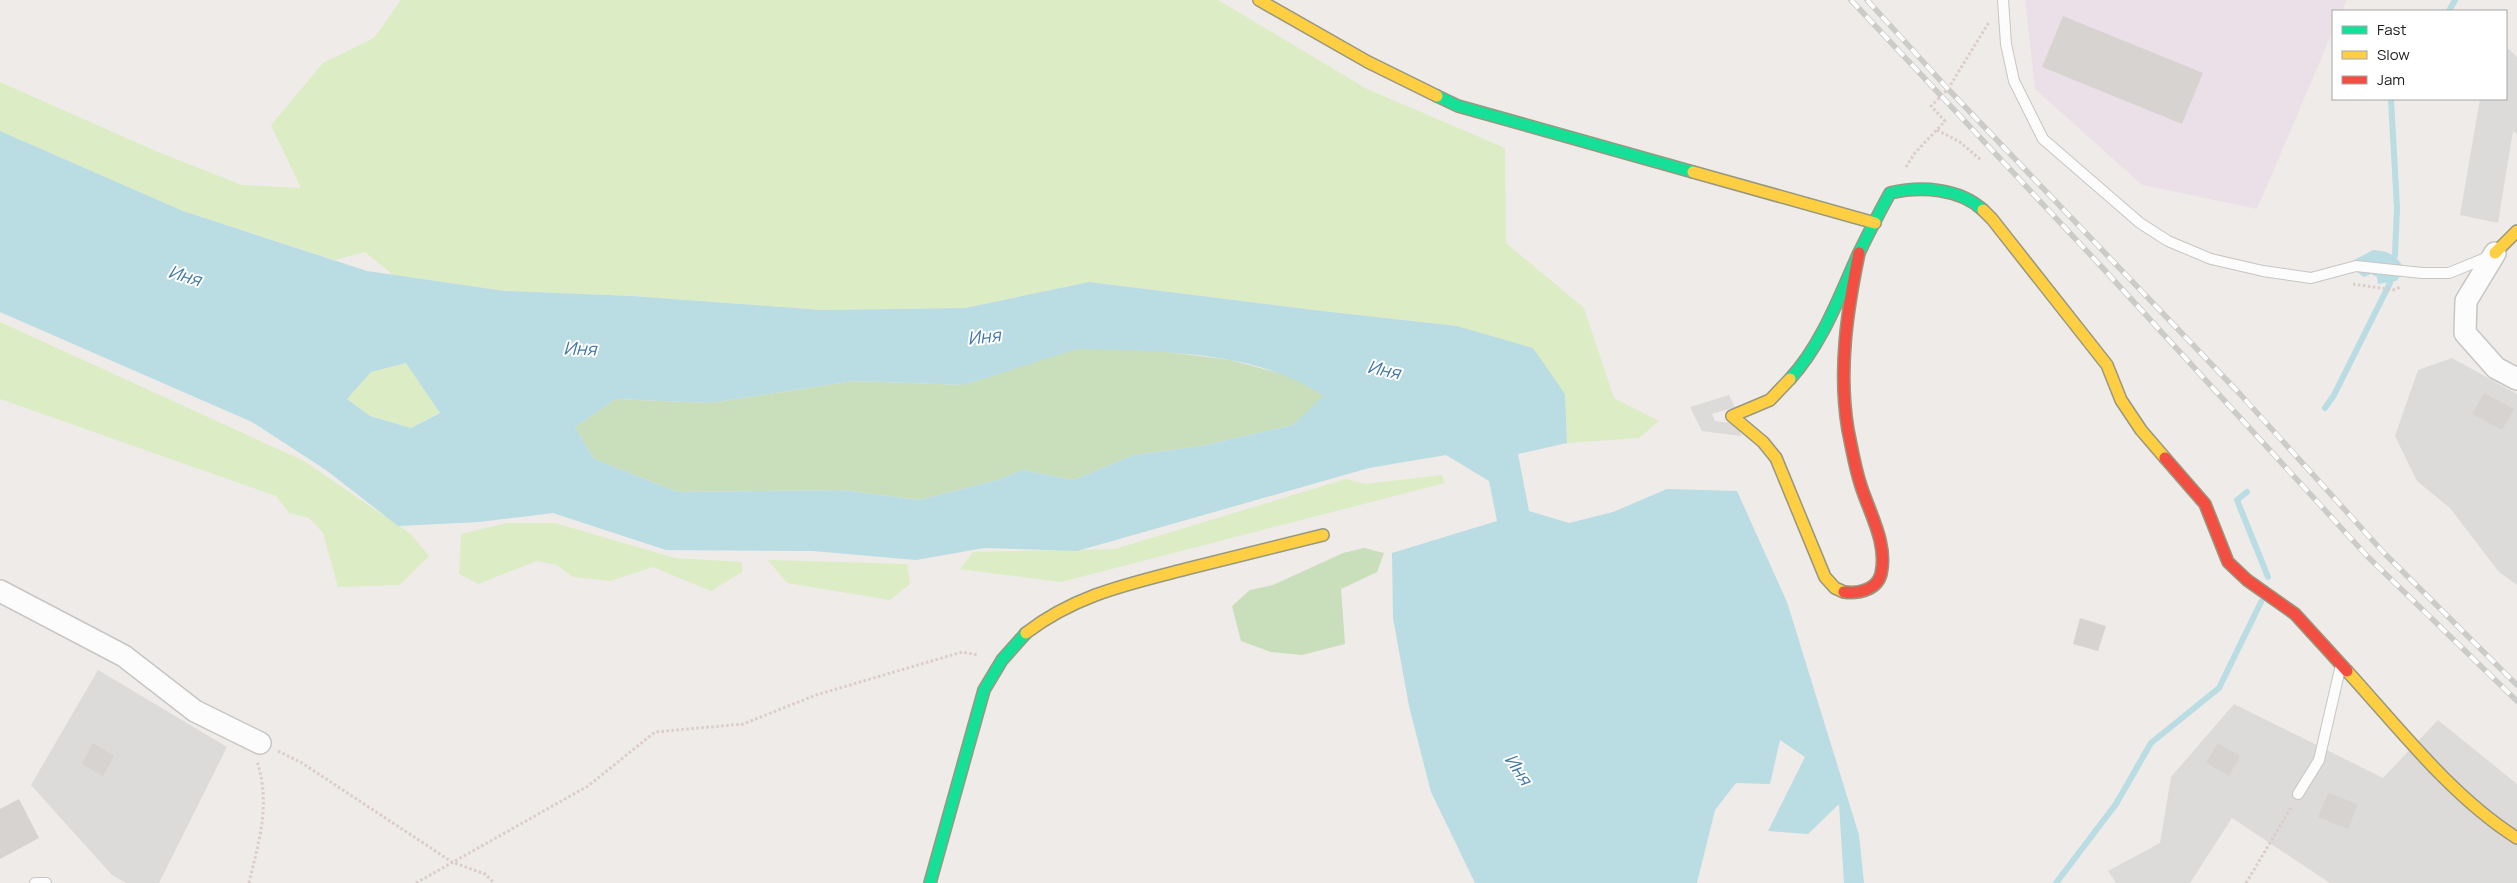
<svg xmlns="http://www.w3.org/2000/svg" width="2517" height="883" font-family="Manrope,sans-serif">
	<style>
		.residential { fill: #dddbda }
		.industrial { fill: #ece0e8 }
		.religious { fill: #dcdbda }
		.grass { fill: #dcedc5 }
		.forest { fill: #c9debb }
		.water { fill: #badce3; fill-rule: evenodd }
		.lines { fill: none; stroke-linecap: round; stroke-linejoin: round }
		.stream { stroke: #badce3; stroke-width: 6 }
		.building { fill: #d6d3d1 }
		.lane-casing { stroke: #c7c6c4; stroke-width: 12 }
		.street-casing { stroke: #c7c6c4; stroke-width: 24 }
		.fast-casing { stroke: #98987f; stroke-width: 14 }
		.slow-casing { stroke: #98987f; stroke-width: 14 }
		.jam-casing { stroke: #98987f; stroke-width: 14 }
		.path { stroke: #dcccca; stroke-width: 3; stroke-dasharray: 2.5 2.5; stroke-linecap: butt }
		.lane { stroke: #fcfcfc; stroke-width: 10 }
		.street { stroke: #fcfcfc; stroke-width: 21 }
		.fast { stroke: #16e098; stroke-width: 11 }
		.slow { stroke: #ffcf43; stroke-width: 11 }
		.jam { stroke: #f24e42; stroke-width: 11 }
		.rail-casing { stroke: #cbcbca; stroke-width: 5.5 }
		.rail { stroke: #fff; stroke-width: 4; stroke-dasharray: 11; stroke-linecap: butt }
		.labels { text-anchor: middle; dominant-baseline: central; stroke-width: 4; stroke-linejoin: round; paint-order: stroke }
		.water-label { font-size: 18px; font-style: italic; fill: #4077a6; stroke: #fff }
	</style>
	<rect width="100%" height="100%" fill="#eeebe8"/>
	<g class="residential">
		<polygon points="2509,49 2517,57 2517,134 2513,131 2498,223 2460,215 2480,99 2506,99 2506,50"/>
		<polygon points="2452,358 2517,394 2517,585 2499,572 2450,508 2417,481 2395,436 2418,370"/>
		<polygon points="98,670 227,747 159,883 126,883 112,875 31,785"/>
		<polygon points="2234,704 2383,778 2438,720 2517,784 2517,883 2330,883 2232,818 2190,883 2116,883 2108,871 2160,843 2171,777"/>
	</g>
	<polygon class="industrial" points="2025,0 2347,0 2342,11 2333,11 2333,31 2257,209 2142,185 2035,89"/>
	<polygon class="religious" points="1729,395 1735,407 1712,414 1715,421 1739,424 1741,436 1702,431 1690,407"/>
	<g class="grass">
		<polygon points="401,0 1218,0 1367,89 1505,148 1506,243 1584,308 1614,398 1659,421 1639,438 1567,443 1565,394 1457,326 1331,312 1089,282 965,308 822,310 632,296 505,291 393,275 365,252 335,260 183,211 0,131 0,82 158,152 242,185 301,188 271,125 323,63 374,38"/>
		<polygon points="0,322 304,461 411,534 429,556 400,585 338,587 323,533 309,518 289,513 276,496 0,399"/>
		<polygon points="406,363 440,412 411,428 370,416 347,399 371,372"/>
		<polygon points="1442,475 1445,483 1061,582 960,569 973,552 1115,549 1346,479 1365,484"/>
		<polygon points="507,523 555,523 675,558 742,562 742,572 711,591 653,567 610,581 573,577 557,565 537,561 478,584 459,574 461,534"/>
		<polygon points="768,560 907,564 910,584 890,600 787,583"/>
	</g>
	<g class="forest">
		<polygon points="1077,348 1160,351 1230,360 1293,377 1324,396 1293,425 1201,446 1134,455 1073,480 1023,470 997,480 919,500 842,490 678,492 594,459 575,427 616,399 710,403 854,381 964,385"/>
		<polygon points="1364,548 1384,553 1377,572 1341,589 1345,644 1302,655 1271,652 1241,641 1232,606 1250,590 1273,585 1343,553"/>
	</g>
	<g class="water">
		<path d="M 0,131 L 183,211 L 367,271 L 505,291 L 632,296 L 822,310 L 965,308 L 1089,282 L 1331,312 L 1457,326 L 1533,348 L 1565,394 L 1567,443 L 1518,454 L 1529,511 L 1569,523 L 1613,512 L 1667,489 L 1737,491 L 1787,602 L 1859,835 L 1864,883 L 1844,883 L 1839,804 L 1808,834 L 1768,831 L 1805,757 L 1780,740 L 1770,784 L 1736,783 L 1715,810 L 1697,883 L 1475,883 L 1431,792 L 1409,706 L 1393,618 L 1392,553 L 1497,521 L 1489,481 L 1446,455 L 1369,468 L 1077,551 L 984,548 L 916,560 L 813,551 L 666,550 L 553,513 L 479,522 L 398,526 L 326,470 L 252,422 L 0,312 ZM 1077,349 C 1155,351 1258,350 1323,396 L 1293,425 L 1201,446 L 1134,455 L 1073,480 L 1023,470 L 997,480 L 919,500 L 842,490 L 678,492 L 594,459 L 575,427 L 616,399 L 710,403 L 854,381 L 964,385 ZM 406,363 L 440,413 L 411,428 L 370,416 L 347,399 L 371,372 Z"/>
		<path d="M 2373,250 C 2390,251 2398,256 2405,271 L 2396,281 L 2378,284 L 2377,277 L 2371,274 L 2364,277 L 2357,272 L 2354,260 Z"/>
	</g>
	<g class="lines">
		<g class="stream">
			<polyline points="2449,11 2455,0"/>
			<polyline points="2391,99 2397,208 2395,255"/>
			<polyline points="2325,408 2334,395 2390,283"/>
			<polyline points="2247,492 2237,500 2268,577"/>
			<polyline points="2056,883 2116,804 2151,743 2219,688 2261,602"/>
		</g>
	</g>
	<g class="building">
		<polygon points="2063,16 2203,73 2182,124 2042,67"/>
		<polygon points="2484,393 2514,409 2502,430 2472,414"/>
		<polygon points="2080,618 2106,626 2098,651 2073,644"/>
		<polygon points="93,743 114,756 103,776 82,764"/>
		<polygon points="2218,743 2240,756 2229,776 2206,763"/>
		<polygon points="2328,793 2358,804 2348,829 2318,817"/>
		<polygon points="19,799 39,838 0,859 0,809"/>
	</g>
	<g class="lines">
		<g class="lane-casing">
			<g id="lane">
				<polyline points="2003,0 2006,44 2014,81 2043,139 2140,223 2168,241 2211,259 2263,271 2311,278 2356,266 2422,273 2449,273 2488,257"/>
				<polyline points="2298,794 2319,760 2340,669"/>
				<polyline points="35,883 46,883"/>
			</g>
		</g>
		<g class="street-casing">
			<g id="street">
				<polyline points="2495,253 2466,301 2465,333 2496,368 2517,379"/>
				<polyline points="0,591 124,656 195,711 260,743"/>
			</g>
		</g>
		<g class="fast-casing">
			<g id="fast">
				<polyline points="1437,96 1458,106 1693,172"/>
				<path d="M 1790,379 C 1822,344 1839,297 1858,255 C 1868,234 1879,213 1890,193 C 1921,186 1959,188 1983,210"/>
				<polyline points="930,883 984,690 1002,660 1026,633"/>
			</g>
		</g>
		<g class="slow-casing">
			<g id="slow">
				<polyline points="1259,0 1368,62 1437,96"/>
				<polyline points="1693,172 1875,223"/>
				<polyline points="1983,210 1992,219 2107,365 2121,400 2141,430 2165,458"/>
				<polyline points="2495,253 2517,231"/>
				<polyline points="1790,379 1770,400 1732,416 1763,442 1776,458 1825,577 1835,588 1844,592"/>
				<path d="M 1026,633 C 1077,594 1129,584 1190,568 C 1235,557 1279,546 1323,535"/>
				<path d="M 2347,671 C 2398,727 2452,797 2517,838"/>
			</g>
		</g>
		<g class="jam-casing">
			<g id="jam">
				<polyline points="2165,458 2205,504 2228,562 2247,580 2295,614 2347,671"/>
				<path d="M 1844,592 C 1858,594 1877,590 1881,574 C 1888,544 1870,514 1861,486 C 1855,468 1852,449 1848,430 C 1838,371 1847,311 1859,253"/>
			</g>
		</g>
		<g class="path">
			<polyline points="1937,130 1960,142 1982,161"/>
			<polyline points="1906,167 1914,154 1945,121 1931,106 1948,89 1989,22"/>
			<polyline points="2353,284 2393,290 2401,287"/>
			<polyline points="278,751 302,763 452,862 485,874 494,883"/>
			<path d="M 249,883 C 259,840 271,805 257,761"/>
			<polyline points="416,883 588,786 655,732 743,724 816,695 962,652 978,655"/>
			<polyline points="2246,883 2292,806"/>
		</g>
		<use href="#lane" class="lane"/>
		<use href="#street" class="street"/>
		<use href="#fast" class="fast"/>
		<use href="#slow" class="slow"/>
		<use href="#jam" class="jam"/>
		<g class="rail-casing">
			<g id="rail">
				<polyline points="1851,0 2099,264 2367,556 2517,701"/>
				<polyline points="1867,0 1948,89 2240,394 2384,553 2517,685"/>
			</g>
		</g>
		<use href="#rail" class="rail"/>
	</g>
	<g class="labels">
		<g class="water-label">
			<text transform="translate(185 275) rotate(17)">Иня</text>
			<text transform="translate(984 336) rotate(-6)">Иня</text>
			<text transform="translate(580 348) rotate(2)">Иня</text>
			<text transform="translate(1384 369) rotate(12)">Иня</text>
			<text transform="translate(1519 769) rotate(56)">Иня</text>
		</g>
	</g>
	<rect x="2332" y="10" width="175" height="90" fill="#ffffff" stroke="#a6a6a6"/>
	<rect x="2342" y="26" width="25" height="8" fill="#16e098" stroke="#a6a6a6"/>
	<text x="2377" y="35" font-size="15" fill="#202020">Fast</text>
	<rect x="2342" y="51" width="25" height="8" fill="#ffcf43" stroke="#a6a6a6"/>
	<text x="2377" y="60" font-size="15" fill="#202020">Slow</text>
	<rect x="2342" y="76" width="25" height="8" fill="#f24e42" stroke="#a6a6a6"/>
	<text x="2377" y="85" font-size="15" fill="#202020">Jam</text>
</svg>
